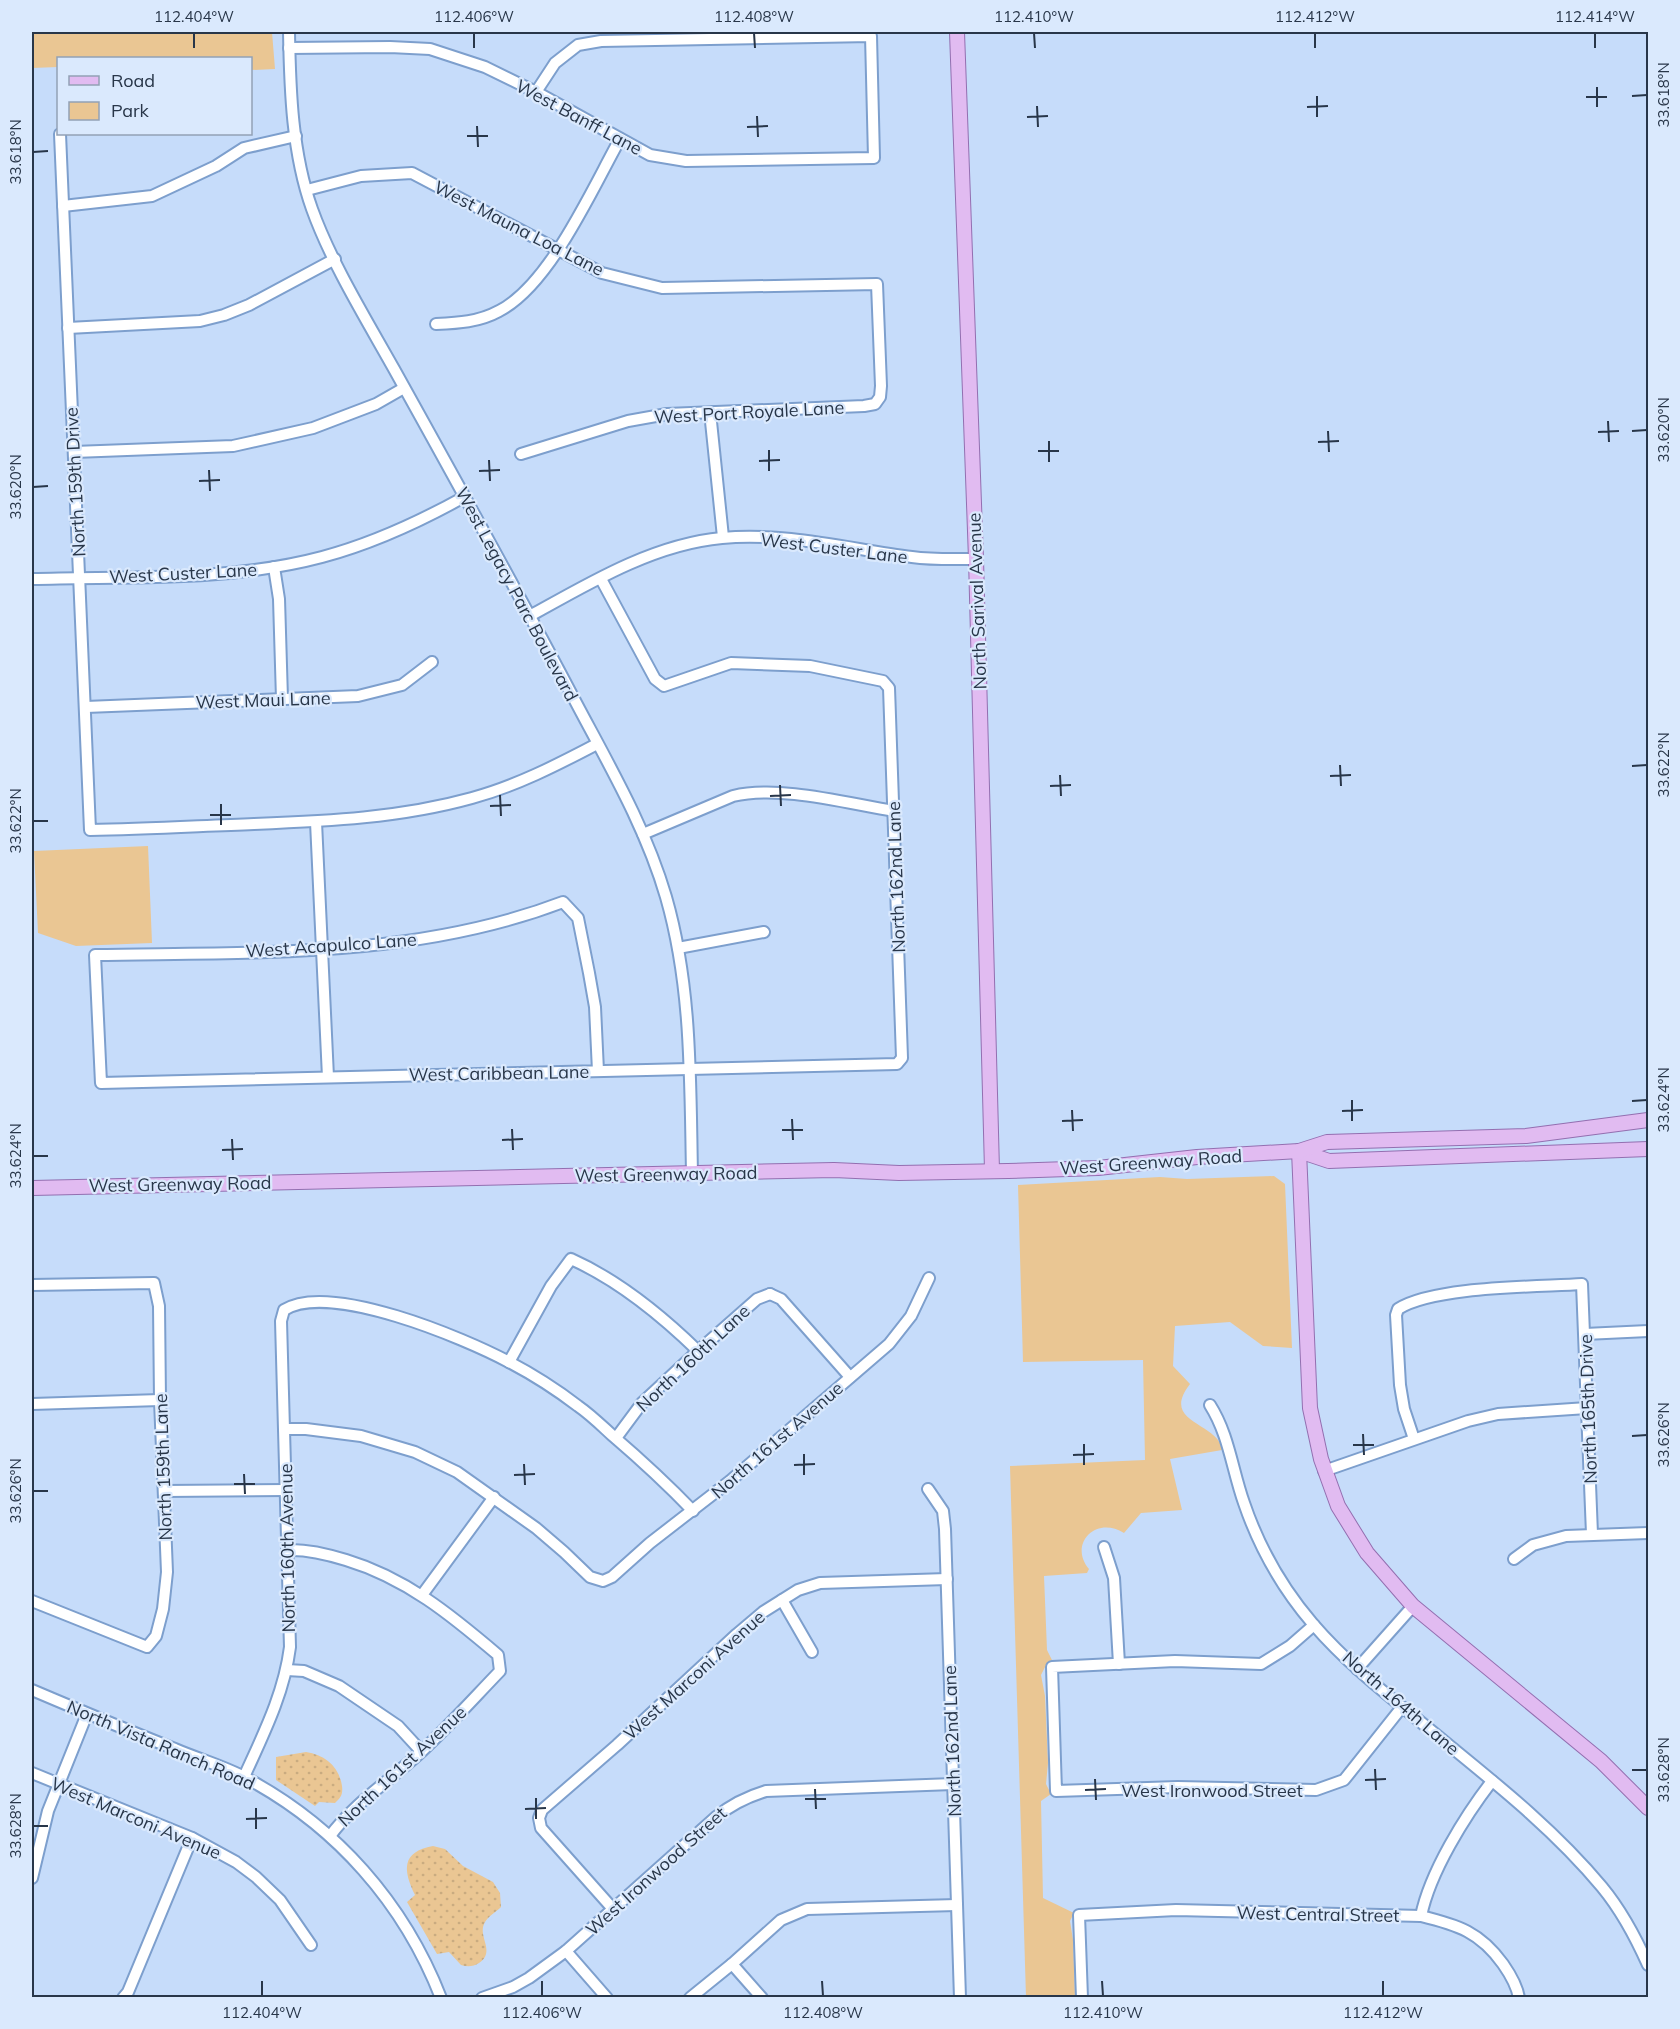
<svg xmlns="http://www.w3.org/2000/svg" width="1680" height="2029" font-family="Mulish,sans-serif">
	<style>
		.grass { fill: url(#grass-dots) }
		.green { fill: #eac693 }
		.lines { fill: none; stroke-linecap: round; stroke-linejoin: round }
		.minor-casing { stroke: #7d9fcd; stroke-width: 14 }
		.major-casing { stroke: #936fb0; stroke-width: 16 }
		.minor { stroke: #fff; stroke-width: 10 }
		.major { stroke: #e1bbf1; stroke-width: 14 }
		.ticks { fill: none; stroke: #283649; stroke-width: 2 }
		.labels { text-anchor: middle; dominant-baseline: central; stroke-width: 4.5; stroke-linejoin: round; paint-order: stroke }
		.street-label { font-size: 18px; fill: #283649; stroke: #dae9fd }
		.neatline { fill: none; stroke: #283649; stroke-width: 2 }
		.ticks-label { font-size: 15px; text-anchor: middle; fill: #283649 }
	</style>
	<defs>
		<pattern id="grass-dots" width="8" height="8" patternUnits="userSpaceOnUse" patternTransform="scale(1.5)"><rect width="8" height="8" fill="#eac693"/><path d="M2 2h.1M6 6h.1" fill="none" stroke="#c9ab80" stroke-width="1.8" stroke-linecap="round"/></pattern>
	</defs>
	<rect width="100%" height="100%" fill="#c6dcfa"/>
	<g class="grass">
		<path d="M 306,1752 C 325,1755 339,1766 342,1786 C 343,1794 341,1798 335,1803 L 319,1802 L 315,1806 L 276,1780 L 276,1757 Z"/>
		<path d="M 433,1846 L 445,1849 L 463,1866 L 493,1882 L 500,1893 L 501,1907 C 496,1912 487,1917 484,1924 C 478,1937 496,1952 479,1963 C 473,1967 467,1967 461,1965 L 449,1952 L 437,1954 L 407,1902 L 415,1895 C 403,1870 401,1852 433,1846 Z"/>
	</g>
	<g class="green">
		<polygon points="32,32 272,32 275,69 251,70 250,58 58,58 58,67 32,68"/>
		<polygon points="148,846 152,943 76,946 38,933 34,851"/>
		<path d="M 1274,1176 L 1285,1184 L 1292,1348 L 1263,1346 L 1230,1322 L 1175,1326 L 1173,1366 L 1190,1384 C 1159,1424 1219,1422 1222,1450 L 1170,1459 L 1182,1510 L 1141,1513 L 1124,1533 C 1096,1515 1068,1544 1089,1569 L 1087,1573 L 1044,1576 L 1047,1650 L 1052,1660 L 1046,1665 L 1041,1675 L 1045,1696 L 1048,1763 L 1046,1784 L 1051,1794 L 1041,1801 L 1043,1898 L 1074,1913 L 1070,1921 L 1073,1940 L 1075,1997 L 1026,1997 L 1010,1466 L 1145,1460 L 1143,1360 L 1023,1362 L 1018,1185 L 1160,1177 L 1187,1179 Z"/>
	</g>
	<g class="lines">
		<g class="minor-casing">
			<g id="minor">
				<path d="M 289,32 C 290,90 292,153 312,209 C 331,262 366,319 394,369 C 454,477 514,585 572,695 C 606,760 645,825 666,897 C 692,987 690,1080 692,1173"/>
				<polyline points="289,48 390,47 430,49 485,67 536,92 650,155 686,161 874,158 871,36 601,41 578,45 555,63 536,92"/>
				<path d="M 60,134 L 90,830 C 144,829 199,826 254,824 C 328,821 400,818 472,798 C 516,786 557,765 597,744"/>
				<polyline points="307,190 361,176 412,173 602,273 662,288 877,284 881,386 880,397 875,404 864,406 667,414 628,421 521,454"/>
				<polyline points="63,206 152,196 216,166 244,148 296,136"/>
				<path d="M 436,324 C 458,323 479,322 499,311 C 550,285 592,189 620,139"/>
				<polyline points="68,328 200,321 224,315 249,305 335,259"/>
				<polyline points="710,412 723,537"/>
				<polyline points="74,452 233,446 313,428 376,404 404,388"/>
				<polyline points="274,567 279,599 282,699"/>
				<path d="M 32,579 C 128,576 228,582 322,557 C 371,544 419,522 464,497"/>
				<path d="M 530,616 C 589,583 654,544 722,538 C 786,532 849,549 912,557 C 933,560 955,559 976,559"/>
				<polyline points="86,707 358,696 402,685 432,662"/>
				<polyline points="316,822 328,1077"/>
				<path d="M 643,834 L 733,796 C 780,785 845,803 894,811"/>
				<polyline points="678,948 764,932"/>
				<path d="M 598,1071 L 595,1007 L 589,973 L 578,918 L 563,902 C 414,959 252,952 95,955 L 101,1083 L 897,1064 L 902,1058 L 889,688 L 883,681 L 810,666 L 731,663 L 664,686 L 655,679 L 601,579"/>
				<polyline points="32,1285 154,1283 159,1306 160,1400 167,1572 163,1609 156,1636 147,1647 32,1601"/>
				<polyline points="770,1294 781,1299 850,1377"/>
				<polyline points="1585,1334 1648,1331"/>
				<path d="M 509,1362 L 551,1286 L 571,1259 C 618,1280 661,1315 698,1351"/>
				<polyline points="32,1404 160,1400"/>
				<path d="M 1210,1405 C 1229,1435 1232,1469 1244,1503 C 1259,1547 1283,1589 1313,1624 C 1344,1660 1381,1690 1417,1719 C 1481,1772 1549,1823 1602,1887 C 1621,1910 1636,1938 1648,1965"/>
				<polyline points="284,1429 306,1429 361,1436 415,1452 457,1472 536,1528 564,1552 590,1577 603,1581 612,1577 650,1543 730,1481 889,1344 911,1316 929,1278"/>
				<polyline points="616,1438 642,1403 698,1351 757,1299 770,1294"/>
				<path d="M 1414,1439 L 1404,1409 L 1400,1385 L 1396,1315 L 1398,1309 C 1434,1286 1537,1287 1582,1284 L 1592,1534"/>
				<polyline points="1324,1471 1468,1421 1498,1414 1587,1408"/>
				<polyline points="928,1489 943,1511 945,1529 960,1998"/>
				<polyline points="164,1491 286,1490"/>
				<polyline points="1104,1547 1114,1578 1119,1664"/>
				<path d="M 287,1550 C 308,1549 327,1554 346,1560 C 406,1578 451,1615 498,1655 L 500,1671 C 474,1698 449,1726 422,1751 C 391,1780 355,1802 330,1836"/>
				<polyline points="1514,1559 1533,1545 1566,1536 1648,1533"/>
				<polyline points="422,1595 494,1497"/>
				<polyline points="782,1600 812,1652"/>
				<polyline points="1314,1625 1290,1646 1261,1664 1175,1661 1052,1667 1056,1791 1178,1787 1316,1790 1344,1780 1402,1707"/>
				<polyline points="1357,1669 1413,1606"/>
				<polyline points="287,1670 304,1671 339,1686 398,1726 421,1751"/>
				<path d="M 32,1690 C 79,1710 127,1730 175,1749 C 198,1759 224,1766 246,1778 C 336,1826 404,1903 441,1998"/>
				<polyline points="32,1773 192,1838 236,1862 256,1877 280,1900 311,1945"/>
				<path d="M 244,1777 C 263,1735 284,1694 290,1647 L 281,1321 L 284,1310 C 329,1281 464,1338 509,1362 C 532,1374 557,1390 578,1406 C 591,1415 602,1426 613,1436 C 641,1460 667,1484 693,1511"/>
				<polyline points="32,1878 48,1811 87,1714"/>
				<polyline points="613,1909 541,1828 539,1818 542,1810 617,1745 737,1634 763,1612 798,1590 820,1583 947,1579"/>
				<path d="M 1421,1916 C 1430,1872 1465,1816 1492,1781"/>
				<polyline points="566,1951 607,1998"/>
				<polyline points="732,1964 762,1998"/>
				<polyline points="123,1998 128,1992 192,1838"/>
				<path d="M 482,1998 L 513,1987 L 529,1978 L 566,1951 L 716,1817 C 732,1804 746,1797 766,1791 L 953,1784"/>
				<polyline points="690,1998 732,1964 781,1920 807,1909 957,1905"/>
				<path d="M 1082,1998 L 1079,1915 L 1176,1910 L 1421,1916 C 1458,1925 1480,1932 1503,1964 C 1510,1974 1517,1985 1519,1998"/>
			</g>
		</g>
		<g class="major-casing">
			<g id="major">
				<polyline points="957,32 976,559 992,1170"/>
				<polyline points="1299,1151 1310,1408 1321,1459 1338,1506 1367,1553 1413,1606 1601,1761 1648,1808"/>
				<polyline points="1299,1151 1329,1161 1648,1149"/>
				<polyline points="32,1188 834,1170 899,1173 1008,1171 1098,1168 1197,1157 1299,1151 1327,1142 1526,1136 1648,1120"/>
			</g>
		</g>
		<use href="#minor" class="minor"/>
		<use href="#major" class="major"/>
	</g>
	<path class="ticks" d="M 194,33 L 194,48M 474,33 L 474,48M 754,33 L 755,48M 1034,33 L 1035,48M 1315,33 L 1315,48M 1595,33 L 1595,48M 1597,87 L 1597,107M 1317,96 L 1317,117M 1632,96 L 1647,95M 1586,97 L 1607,97M 1037,106 L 1038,127M 1307,107 L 1328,106M 757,116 L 758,137M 1027,117 L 1048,116M 477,126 L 478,147M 747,127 L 768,126M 467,136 L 488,136M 33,152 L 48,151M 1608,421 L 1609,442M 1328,431 L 1329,452M 1632,431 L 1647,430M 1598,432 L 1619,431M 1049,441 L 1049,462M 1318,442 L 1339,441M 769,450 L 769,471M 1038,451 L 1059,451M 489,460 L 490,481M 759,461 L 780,460M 209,470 L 210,491M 479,471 L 500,470M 199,481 L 220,480M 33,487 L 48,486M 1340,765 L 1341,786M 1632,766 L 1647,765M 1060,775 L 1061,796M 1330,776 L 1351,775M 780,785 L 781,806M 1050,786 L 1071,785M 500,795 L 501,816M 770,796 L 791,795M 221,804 L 221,825M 490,806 L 511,805M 210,815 L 231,815M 33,821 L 48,821M 1352,1100 L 1352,1121M 1632,1101 L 1647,1100M 1072,1110 L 1073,1131M 1342,1111 L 1363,1110M 792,1119 L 793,1140M 1062,1121 L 1083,1120M 512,1129 L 513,1150M 782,1130 L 803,1130M 232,1139 L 233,1160M 502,1140 L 523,1139M 222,1150 L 243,1149M 33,1156 L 48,1156M 1363,1434 L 1364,1455M 1632,1436 L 1647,1435M 1084,1444 L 1084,1465M 1353,1445 L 1374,1445M 804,1454 L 804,1475M 1073,1455 L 1094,1454M 524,1464 L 525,1485M 794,1465 L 815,1464M 244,1474 L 245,1494M 514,1475 L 535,1474M 234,1484 L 255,1484M 33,1491 L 48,1491M 1375,1769 L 1376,1790M 1632,1770 L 1647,1770M 1095,1779 L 1096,1800M 1365,1780 L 1386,1779M 815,1789 L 816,1809M 1085,1790 L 1106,1789M 536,1798 L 536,1819M 805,1799 L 826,1799M 256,1808 L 256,1829M 525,1809 L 546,1808M 246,1819 L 267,1818M 33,1826 L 48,1826M 262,1981 L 262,1996M 542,1981 L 542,1996M 822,1981 L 823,1996M 1102,1981 L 1103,1996M 1383,1981 L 1383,1996"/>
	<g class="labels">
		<g class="street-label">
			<text transform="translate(579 117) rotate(28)">West Banff Lane</text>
			<text transform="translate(519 228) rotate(27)">West Mauna Loa Lane</text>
			<text transform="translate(749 412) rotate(-3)">West Port Royale Lane</text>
			<text transform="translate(75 482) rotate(-93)">North 159th Drive</text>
			<text transform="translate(834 548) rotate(7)">West Custer Lane</text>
			<text transform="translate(183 573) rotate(-3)">West Custer Lane</text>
			<text transform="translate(517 594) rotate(62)">West Legacy Parc Boulevard</text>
			<text transform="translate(977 601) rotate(-92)">North Sarival Avenue</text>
			<text transform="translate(263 700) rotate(-2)">West Maui Lane</text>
			<text transform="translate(896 877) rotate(-92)">North 162nd Lane</text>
			<text transform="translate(331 945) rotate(-4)">West Acapulco Lane</text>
			<text transform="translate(499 1073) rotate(-1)">West Caribbean Lane</text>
			<text transform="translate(1151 1162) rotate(-4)">West Greenway Road</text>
			<text transform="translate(666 1174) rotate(-1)">West Greenway Road</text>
			<text transform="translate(180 1184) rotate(-1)">West Greenway Road</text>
			<text transform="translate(693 1358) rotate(-43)">North 160th Lane</text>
			<text transform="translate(1588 1409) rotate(-92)">North 165th Drive</text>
			<text transform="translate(777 1440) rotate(-41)">North 161st Avenue</text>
			<text transform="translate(163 1467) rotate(-92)">North 159th Lane</text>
			<text transform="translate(287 1548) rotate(-91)">North 160th Avenue</text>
			<text transform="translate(694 1675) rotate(-42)">West Marconi Avenue</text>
			<text transform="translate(1401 1703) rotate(41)">North 164th Lane</text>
			<text transform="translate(952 1741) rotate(-92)">North 162nd Lane</text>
			<text transform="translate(161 1745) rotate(23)">North Vista Ranch Road</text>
			<text transform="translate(402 1766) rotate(-43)">North 161st Avenue</text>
			<text x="1212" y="1790">West Ironwood Street</text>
			<text transform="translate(136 1818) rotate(23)">West Marconi Avenue</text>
			<text transform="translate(656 1871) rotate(-42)">West Ironwood Street</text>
			<text transform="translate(1318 1914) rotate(1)">West Central Street</text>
		</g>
	</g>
	<rect width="1680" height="2029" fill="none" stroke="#dae9fd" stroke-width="66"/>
	<rect x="57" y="57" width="195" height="78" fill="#dae9fd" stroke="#93a1b5" stroke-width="1.5"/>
	<rect x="69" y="76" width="30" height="9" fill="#e1bbf1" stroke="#93a1b5" stroke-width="1.5"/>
	<text x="111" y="87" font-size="18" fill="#283649">Road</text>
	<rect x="69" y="102" width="30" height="18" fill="#eac693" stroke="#93a1b5" stroke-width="1.5"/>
	<text x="111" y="117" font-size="18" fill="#283649">Park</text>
	<rect x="33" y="33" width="1614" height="1963" class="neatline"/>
	<g class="ticks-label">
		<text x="194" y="22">112.404°W</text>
		<text x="474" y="22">112.406°W</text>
		<text x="754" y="22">112.408°W</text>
		<text x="1034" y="22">112.410°W</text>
		<text x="1315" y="22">112.412°W</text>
		<text x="1595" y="22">112.414°W</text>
		<text transform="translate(1664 95) rotate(-90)" y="5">33.618°N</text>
		<text transform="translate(16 152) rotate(-90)" y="5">33.618°N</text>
		<text transform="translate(1664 430) rotate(-90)" y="5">33.620°N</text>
		<text transform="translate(16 487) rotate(-90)" y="5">33.620°N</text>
		<text transform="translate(1664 765) rotate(-90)" y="5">33.622°N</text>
		<text transform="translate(16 821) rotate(-90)" y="5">33.622°N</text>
		<text transform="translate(1664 1100) rotate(-90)" y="5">33.624°N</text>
		<text transform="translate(16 1156) rotate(-90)" y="5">33.624°N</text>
		<text transform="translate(1664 1435) rotate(-90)" y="5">33.626°N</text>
		<text transform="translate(16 1491) rotate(-90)" y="5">33.626°N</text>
		<text transform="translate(1664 1770) rotate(-90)" y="5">33.628°N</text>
		<text transform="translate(16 1826) rotate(-90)" y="5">33.628°N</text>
		<text x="262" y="2018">112.404°W</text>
		<text x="542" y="2018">112.406°W</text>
		<text x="823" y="2018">112.408°W</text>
		<text x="1103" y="2018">112.410°W</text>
		<text x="1383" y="2018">112.412°W</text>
	</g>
</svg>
